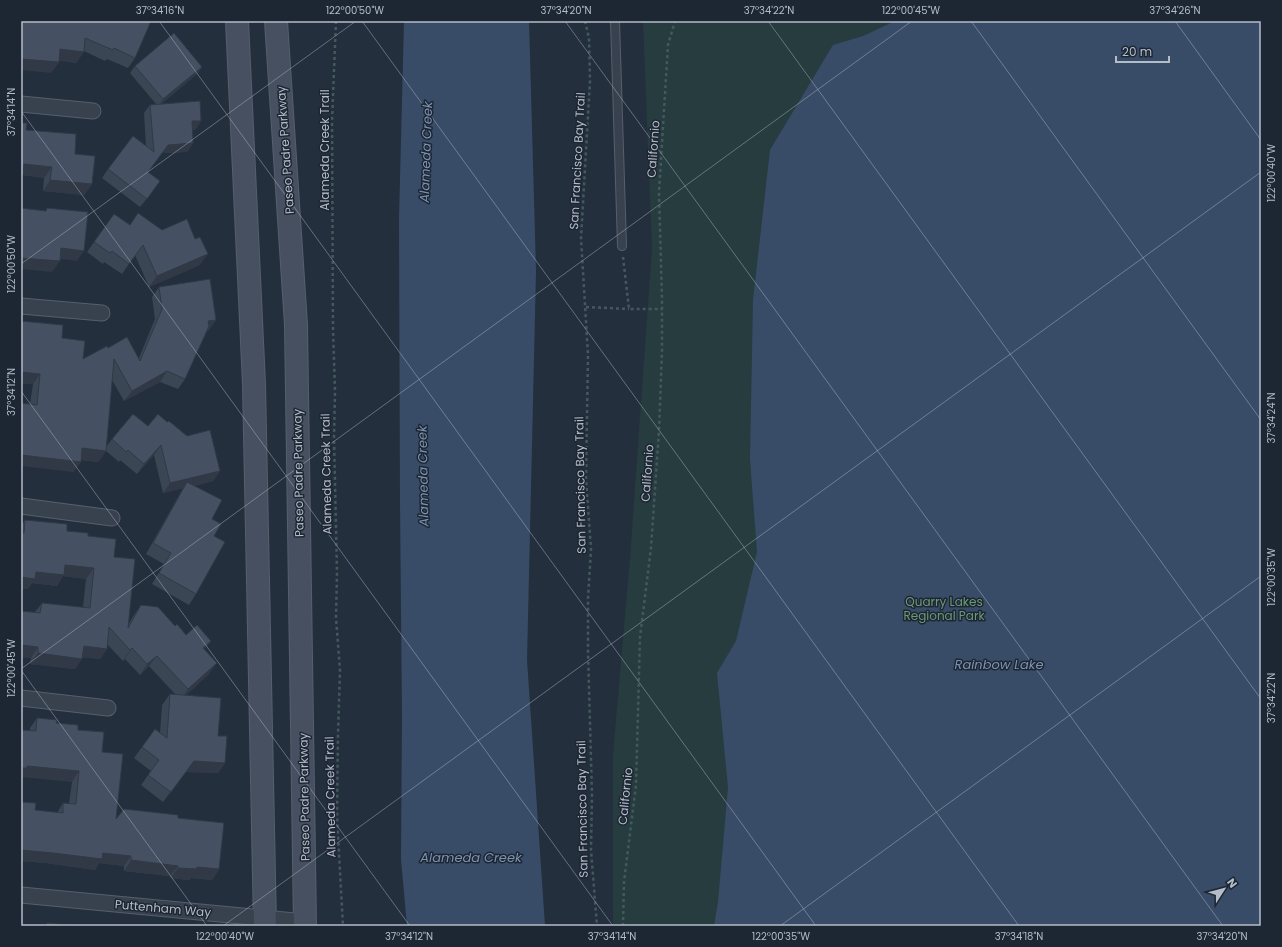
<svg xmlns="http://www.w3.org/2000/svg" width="1282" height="947" font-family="Poppins,sans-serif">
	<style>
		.green { fill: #263c3f }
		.water { fill: #394c67 }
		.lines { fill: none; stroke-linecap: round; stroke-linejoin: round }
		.lane-casing { stroke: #565f6c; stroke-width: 10 }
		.street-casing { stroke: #565f6c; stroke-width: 17 }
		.secondary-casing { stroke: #565f6c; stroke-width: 24 }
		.path { stroke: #44595c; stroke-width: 2.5; stroke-dasharray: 3 3; stroke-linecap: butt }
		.lane { stroke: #38414e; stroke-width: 8 }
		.street { stroke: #38414e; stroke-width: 15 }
		.secondary { stroke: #465061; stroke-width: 22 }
		.wall { fill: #3b4654 }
		.shaded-wall { fill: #303945 }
		.building { fill: #455162; stroke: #303945 }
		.ticks { fill: none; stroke: #b4bcc9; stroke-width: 1; stroke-opacity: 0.45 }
		.labels { text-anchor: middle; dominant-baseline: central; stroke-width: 3; stroke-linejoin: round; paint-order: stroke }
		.street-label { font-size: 12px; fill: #b4bcc9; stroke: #1d2633 }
		.park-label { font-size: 12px; fill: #6b9a76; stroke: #1d2633 }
		.water-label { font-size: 13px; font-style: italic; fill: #7c92b1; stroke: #1d2633 }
		.neatline { fill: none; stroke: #b4bcc9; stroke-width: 1.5 }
		.ticks-label { font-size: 10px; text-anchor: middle; fill: #b4bcc9 }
	</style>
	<rect width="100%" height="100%" fill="#242f3e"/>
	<polygon class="green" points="643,21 1261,21 1261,926 613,926 613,754 630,558 652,248"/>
	<g class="water">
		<polygon points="404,21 529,21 536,271 527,660 545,926 407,926 401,859 402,716 400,500 399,220"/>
		<polygon points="895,21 1261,21 1261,926 714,926 718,902 728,787 717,673 736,641 757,552 750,459 753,300 770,150 833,45 863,36"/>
	</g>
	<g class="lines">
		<g class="lane-casing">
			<polyline id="lane" points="615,21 622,246"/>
		</g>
		<g class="street-casing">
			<g id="street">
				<polyline points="21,104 93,111"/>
				<polyline points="21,306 102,313"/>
				<polyline points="21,506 112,518"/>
				<polyline points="21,698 108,708"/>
				<polyline points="21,895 305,922"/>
			</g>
		</g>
		<g class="secondary-casing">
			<g id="secondary">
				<polyline points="237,21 254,384 265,926"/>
				<polyline points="276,21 296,325 305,926"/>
			</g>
		</g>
		<g class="path">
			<polyline points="336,21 332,121 333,329 335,391 334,438 337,573 336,618 340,670 338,734 337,817 343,926"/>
			<polyline points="585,21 589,38 590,81 581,238 588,355 586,479 591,549 588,598 588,652 592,795 591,850 597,926"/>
			<polyline points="623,257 629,309 662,309"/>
			<polyline points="586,307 629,309"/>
			<polyline points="623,926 624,882 636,785 640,637 651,548 659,431 662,351 662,299 659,192 668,45 675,21"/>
		</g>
		<use href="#lane" class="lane"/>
		<use href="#street" class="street"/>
		<use href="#secondary" class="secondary"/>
	</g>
	<g class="wall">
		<polygon points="21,21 151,21 135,58 128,68 107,59 105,61 84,51 76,63 59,60 59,62 51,73"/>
		<polygon points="135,66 202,67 197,74 161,104 201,121 195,130 192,130 193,143 187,152 162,153 148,172 154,190 140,207 102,178 108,169 146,146 144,113 150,105 156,104 130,73"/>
		<polygon points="21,123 26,130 75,154 92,184 84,195 43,191 44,178 23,175 21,178"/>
		<polygon points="114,214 130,225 200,265 149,287 135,255 122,274 104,262 103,264 87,252"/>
		<polygon points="159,287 216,320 209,330 207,331 185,379 178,389 160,382 124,401 112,380 106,447 112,439 148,426 220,471 213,481 194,486 212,519 214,536 196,594 189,605 152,584 164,564 146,554 183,488 163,493 154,455 137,474 120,460 119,462 106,451 98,462 81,460 81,462 73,472 30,404 33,384 21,383 21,321 62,338 83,359 108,348 139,358 155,319 152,297"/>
		<polygon points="25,520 67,531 88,536 114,557 128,625 134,615 141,605 175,626 186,635 211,641 204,650 209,674 186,695 218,736 225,763 218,773 186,772 163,802 141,785 151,771 134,758 142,747 160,733 162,705 170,694 176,695 149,666 140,675 125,659 123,661 107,644 107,649 100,659 83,657 75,669 30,664 31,658 21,657 21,611 35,612 42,603 83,607 86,579 63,576 57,586 32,583 28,589 21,589 21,526"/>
		<polygon points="37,718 56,723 78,730 102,752 116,819 178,818 219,869 212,880 191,878 189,880 170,878 170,876 124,871 124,866 99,863 95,870 46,863 21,861 21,802 35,810 57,813 63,803 69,804 72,782 30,731 30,728"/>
	</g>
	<g class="shaded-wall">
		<polygon points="60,49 84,52 76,63 53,60"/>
		<polygon points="21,59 59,62 51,73 21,70"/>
		<polygon points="202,67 197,74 158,106 163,99"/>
		<polygon points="192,121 201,121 195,130 186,130"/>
		<polygon points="193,143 187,152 162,153 142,181 168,145"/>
		<polygon points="24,164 52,167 44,178 23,175 21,178 21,168"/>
		<polygon points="50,180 92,184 84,195 43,191"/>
		<polygon points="61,248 84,251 77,261 54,258"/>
		<polygon points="208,254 200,265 149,287 157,276"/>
		<polygon points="21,258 60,261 52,272 21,269"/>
		<polygon points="216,320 209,330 201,331 208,321"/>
		<polygon points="167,371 160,382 124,401 132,391"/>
		<polygon points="21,372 40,374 33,384 21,383"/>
		<polygon points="161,445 154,455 137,474 144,464"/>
		<polygon points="82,448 106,451 98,462 75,459"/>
		<polygon points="21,455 81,462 73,472 21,466"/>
		<polygon points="220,471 213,481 184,488 187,482 183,488 163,493 170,483"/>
		<polygon points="65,565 94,568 86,579 63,576 57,586 32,583 28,589 21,589 21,577 36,572"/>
		<polygon points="211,641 203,651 203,648"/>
		<polygon points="21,645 38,647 31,658 21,657"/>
		<polygon points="84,646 107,649 100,659 76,657"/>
		<polygon points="132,648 125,659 123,661 130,650"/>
		<polygon points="38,653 82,659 75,669 30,664"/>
		<polygon points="157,656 149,666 140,675 147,664"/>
		<polygon points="217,663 209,674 181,700 188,689"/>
		<polygon points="194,761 225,763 218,773 186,772 163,802"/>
		<polygon points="27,766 79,771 72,782 21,777 21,768"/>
		<polygon points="21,850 103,853 131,856 124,866 99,863 95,870 46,863 21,861"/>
		<polygon points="131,860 178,866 170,876 124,871"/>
		<polygon points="197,867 219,869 212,880 191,878 189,880 170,878 178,868"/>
	</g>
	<g class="building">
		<polygon points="21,21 151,21 135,58 114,48 113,50 85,38 84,52 60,49 59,62 21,59"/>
		<polygon points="174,33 202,67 163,99 135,66"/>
		<polygon points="200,101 201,121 192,121 193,143 168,145 148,172 160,181 147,199 108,169 133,136 154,152 150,105"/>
		<polygon points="21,123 27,123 26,130 76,134 75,154 95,156 92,184 50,180 52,167 24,164 23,175 21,175"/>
		<polygon points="21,208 46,211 47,208 88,212 84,251 61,248 60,261 21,258"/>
		<polygon points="138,213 162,230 187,219 195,239 200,237 208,254 157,276 143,245 129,264 112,251 110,253 94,242 114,214 130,225"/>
		<polygon points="210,279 216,320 208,321 209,326 185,379 167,371 132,391 114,359 106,451 82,448 81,462 21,455 21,403 37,405 40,374 21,372 21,321 63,325 62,338 85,341 83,359 107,346 108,348 127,337 140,361 162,309 159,287"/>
		<polygon points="133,414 148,426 158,414 167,422 169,421 187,436 210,430 220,471 170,483 161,445 144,464 128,450 126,452 112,439"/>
		<polygon points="187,482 222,500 212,519 221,524 214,536 225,542 196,594 159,573 171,553 153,543"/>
		<polygon points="25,520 67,524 67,531 88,533 88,536 116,539 114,557 135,559 128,628 141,605 158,607 175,626 177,624 186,635 197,625 211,641 203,648 217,663 188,689 157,656 147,664 132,648 130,650 109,627 107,649 84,646 82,659 38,653 38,647 21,645 21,611 40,613 42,603 90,608 94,568 65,565 64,575 36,572 35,579 21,577 21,532 24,533"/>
		<polygon points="170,694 221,698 218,736 227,736 225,763 194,761 171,792 148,775 159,760 142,747 155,729 167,738"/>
		<polygon points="37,718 57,720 56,723 78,725 78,730 104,732 102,752 123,754 116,819 124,809 178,815 178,818 224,823 219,869 197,867 197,869 178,868 178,866 131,860 131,856 103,853 102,859 53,853 21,850 21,802 36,803 35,810 63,813 63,803 76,804 79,771 27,766 27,768 21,768 21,730 36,731"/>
		<polygon points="47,923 76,926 47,926"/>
	</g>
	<path class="ticks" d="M 159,21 L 816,926M 362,21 L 1019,926M 565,21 L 1223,926M 768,21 L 1261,699M 971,21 L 1261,420M 1175,21 L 1261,140M 21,111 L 613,926M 21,264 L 356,21M 21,391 L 410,926M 21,669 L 912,21M 21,670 L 207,926M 223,926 L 1261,172M 780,926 L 1261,576"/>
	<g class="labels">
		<g class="street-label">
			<text transform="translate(653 149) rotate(-86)">Californio</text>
			<text transform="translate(285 150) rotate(-94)">Paseo Padre Parkway</text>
			<text transform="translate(324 150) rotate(-90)">Alameda Creek Trail</text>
			<text transform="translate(577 161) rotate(-87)">San Francisco Bay Trail</text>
			<text transform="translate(298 473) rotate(-91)">Paseo Padre Parkway</text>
			<text transform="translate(647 473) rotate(-86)">Californio</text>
			<text transform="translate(326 474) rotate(-91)">Alameda Creek Trail</text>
			<text transform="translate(580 485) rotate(-91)">San Francisco Bay Trail</text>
			<text transform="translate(625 796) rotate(-84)">Californio</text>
			<text transform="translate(304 797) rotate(-91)">Paseo Padre Parkway</text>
			<text transform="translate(330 797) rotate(-91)">Alameda Creek Trail</text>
			<text transform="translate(582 809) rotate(-91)">San Francisco Bay Trail</text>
			<text transform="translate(163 908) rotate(5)">Puttenham Way</text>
		</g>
		<g class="park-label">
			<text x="944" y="601">Quarry Lakes<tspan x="944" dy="14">Regional Park</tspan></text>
		</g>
		<g class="water-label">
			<text transform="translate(426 152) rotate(-88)">Alameda Creek</text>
			<text transform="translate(423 476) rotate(-91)">Alameda Creek</text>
			<text x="999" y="664">Rainbow Lake</text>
			<text x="471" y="857">Alameda Creek</text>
		</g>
	</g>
	<rect width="1282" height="947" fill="none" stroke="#1d2633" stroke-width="44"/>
	<g transform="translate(1224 889) rotate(54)" stroke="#1d2633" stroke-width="3" paint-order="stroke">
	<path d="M0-3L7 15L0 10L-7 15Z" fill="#b4bcc9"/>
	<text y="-6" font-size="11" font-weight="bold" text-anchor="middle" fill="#b4bcc9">N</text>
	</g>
	<path d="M1116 56v6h53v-6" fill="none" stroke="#b4bcc9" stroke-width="2"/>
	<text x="1122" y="56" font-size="12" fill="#b4bcc9" stroke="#1d2633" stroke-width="3" paint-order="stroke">20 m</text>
	<rect x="22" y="22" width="1238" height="903" class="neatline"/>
	<g class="ticks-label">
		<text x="160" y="14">37°34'16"N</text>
		<text x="355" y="14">122°00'50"W</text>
		<text x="566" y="14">37°34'20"N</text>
		<text x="769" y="14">37°34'22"N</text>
		<text x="911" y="14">122°00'45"W</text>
		<text x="1175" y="14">37°34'26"N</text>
		<text transform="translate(11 112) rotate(-90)" y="4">37°34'14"N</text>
		<text transform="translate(1271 173) rotate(-90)" y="4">122°00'40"W</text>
		<text transform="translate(11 264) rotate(-90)" y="4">122°00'50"W</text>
		<text transform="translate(11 392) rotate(-90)" y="4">37°34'12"N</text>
		<text transform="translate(1271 418) rotate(-90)" y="4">37°34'24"N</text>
		<text transform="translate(1271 577) rotate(-90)" y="4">122°00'35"W</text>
		<text transform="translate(11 668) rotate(-90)" y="4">122°00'45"W</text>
		<text transform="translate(1271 698) rotate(-90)" y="4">37°34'22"N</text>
		<text x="225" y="940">122°00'40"W</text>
		<text x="409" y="940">37°34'12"N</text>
		<text x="612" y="940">37°34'14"N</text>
		<text x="781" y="940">122°00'35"W</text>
		<text x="1019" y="940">37°34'18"N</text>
		<text x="1222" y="940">37°34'20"N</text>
	</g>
</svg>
